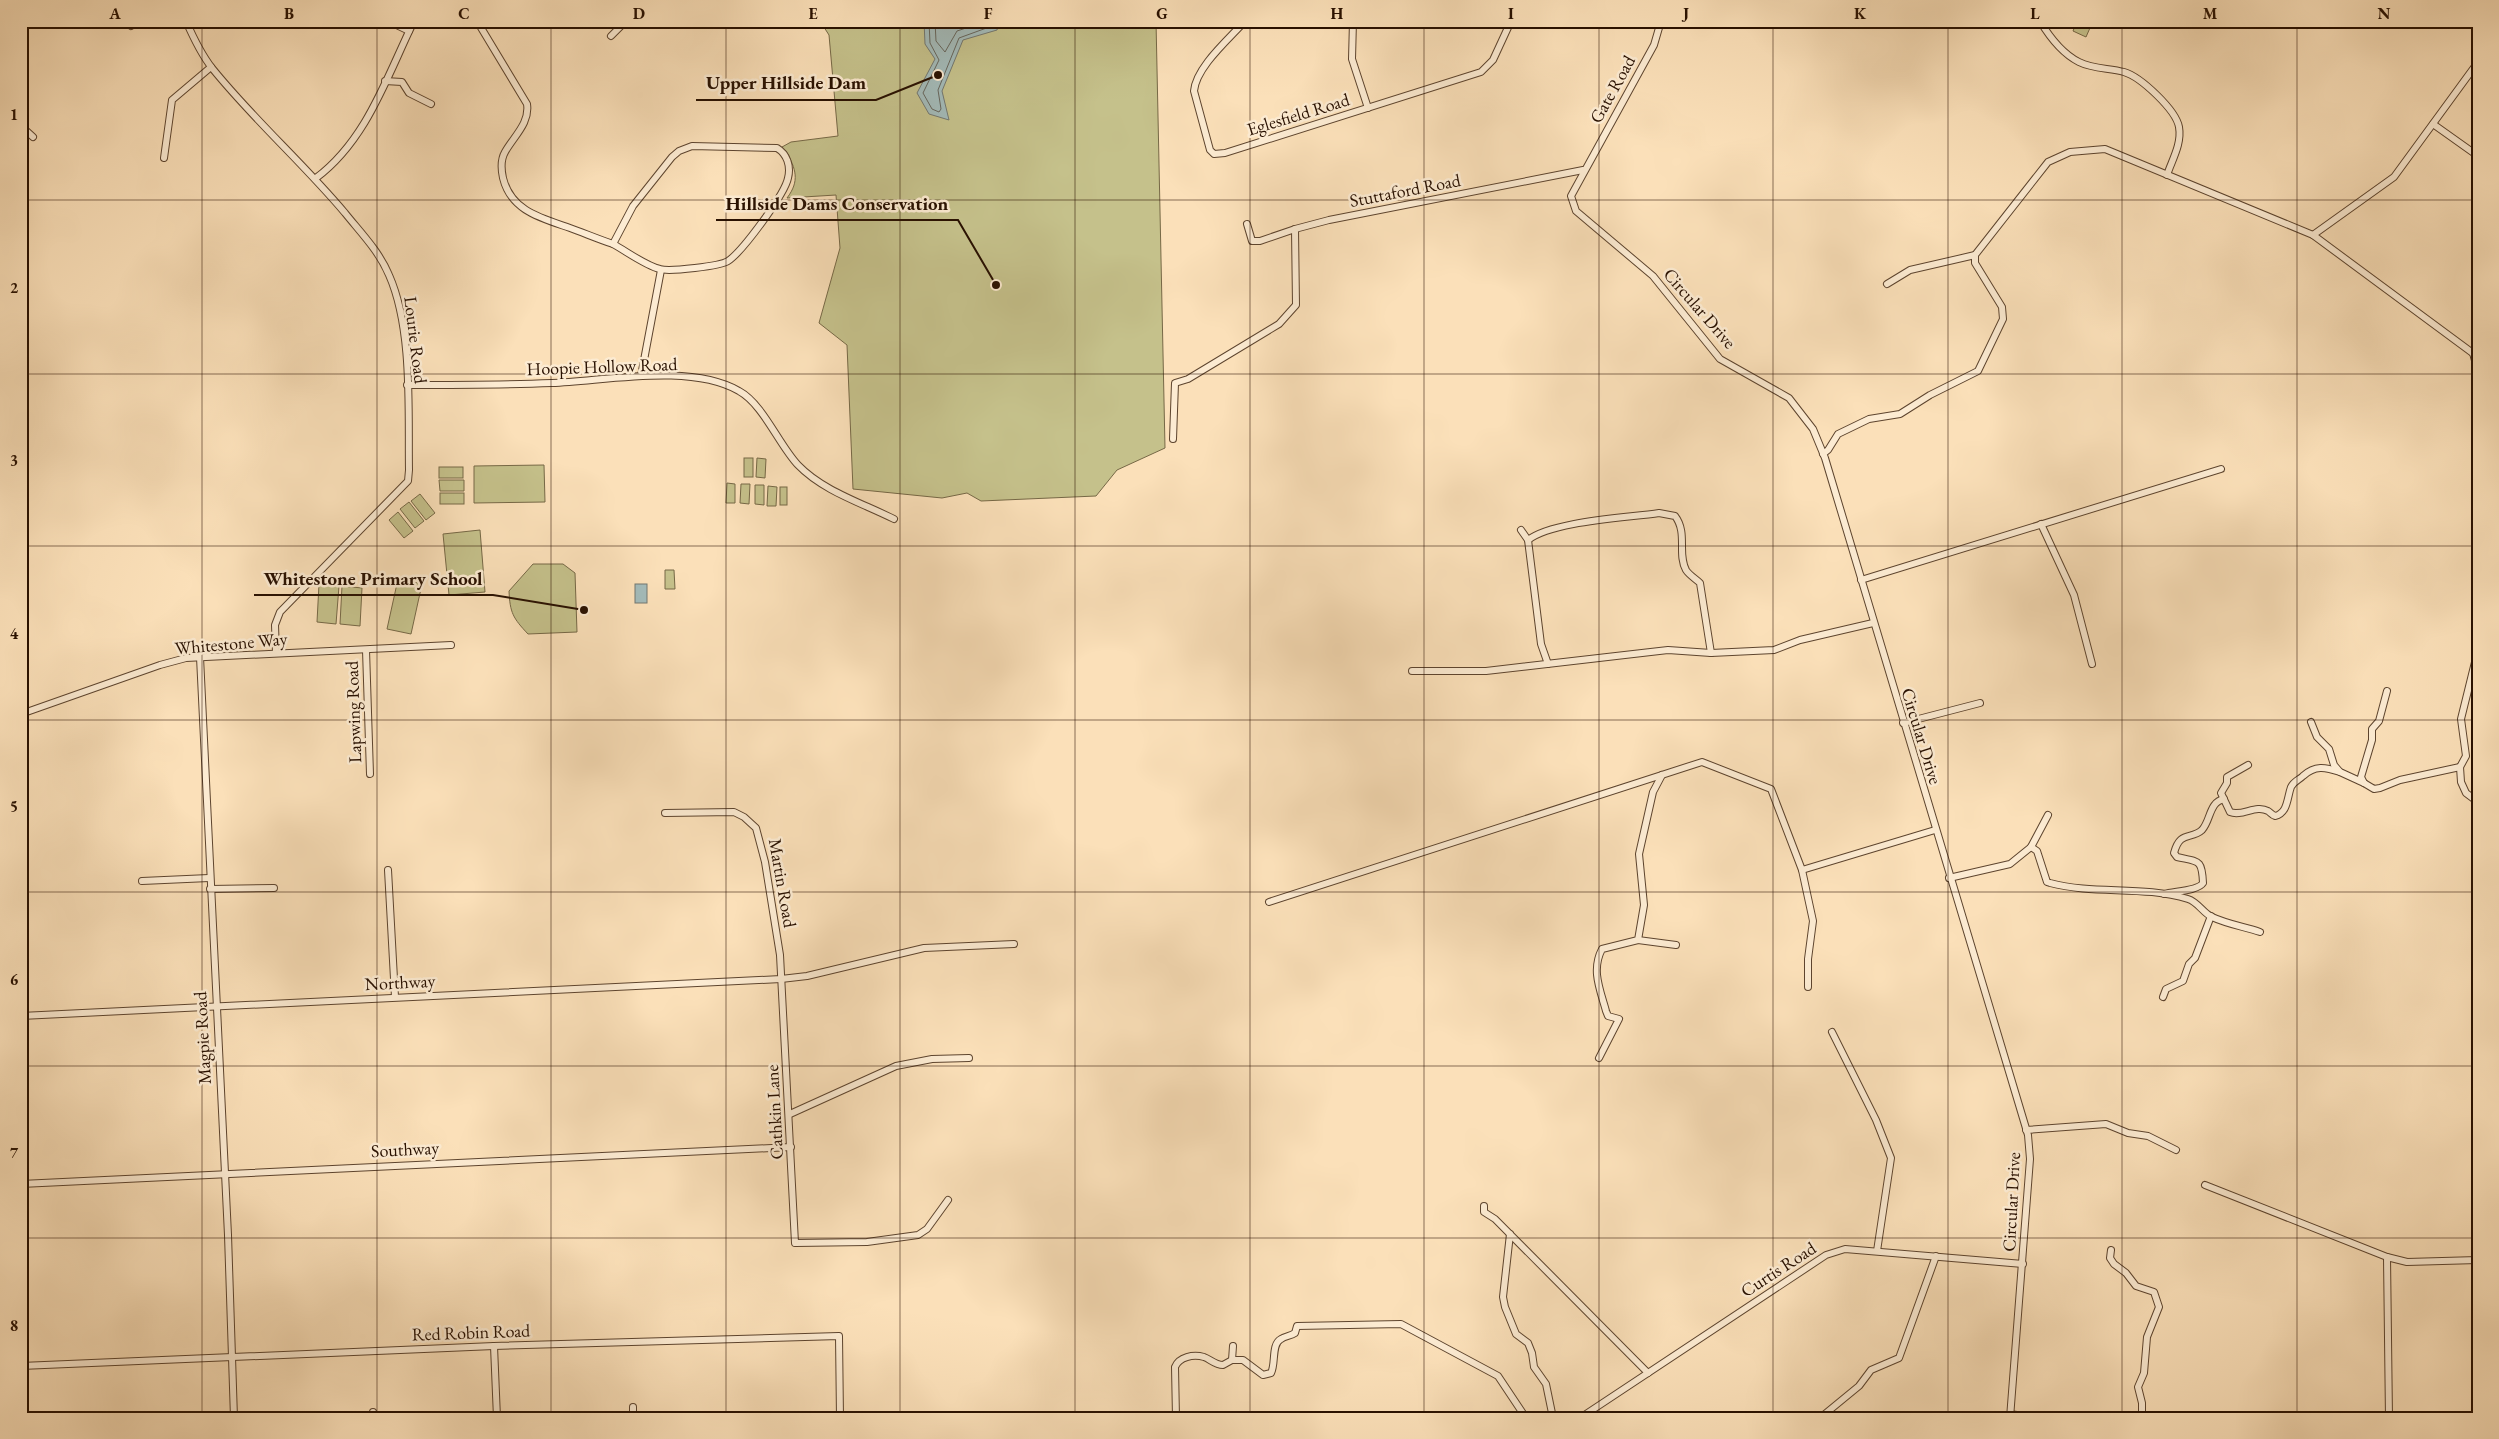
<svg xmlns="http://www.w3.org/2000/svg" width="2499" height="1439" font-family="'EB Garamond',serif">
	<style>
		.green { fill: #c5c18b; stroke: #766846 }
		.water { fill: #a3bbba; stroke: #727770 }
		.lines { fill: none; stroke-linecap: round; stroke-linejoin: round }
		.shore { stroke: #66665d; stroke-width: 1 }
		.minor-casing { stroke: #5d442e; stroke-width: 8 }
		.minor { stroke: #fcebd2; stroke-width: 6 }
		.grid { fill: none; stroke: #281000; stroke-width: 1; stroke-opacity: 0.55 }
		.labels { text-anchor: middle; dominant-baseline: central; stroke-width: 5; stroke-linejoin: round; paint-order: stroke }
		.street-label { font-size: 18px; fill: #281000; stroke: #fcebd2 }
		.leader { fill: none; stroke: #281000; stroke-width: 2 }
		.callout-dot { fill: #281000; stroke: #fcebd2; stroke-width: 2 }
		.callout-label { font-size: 19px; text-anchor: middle; font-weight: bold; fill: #281000; stroke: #fcebd2; stroke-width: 5; stroke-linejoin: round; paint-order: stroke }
		.neatline { fill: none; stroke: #281000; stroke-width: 2 }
		.grid-label { font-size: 16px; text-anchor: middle; font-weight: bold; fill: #281000 }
	</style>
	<rect width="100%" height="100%" fill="#fbe0b9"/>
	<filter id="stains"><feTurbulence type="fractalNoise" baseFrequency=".004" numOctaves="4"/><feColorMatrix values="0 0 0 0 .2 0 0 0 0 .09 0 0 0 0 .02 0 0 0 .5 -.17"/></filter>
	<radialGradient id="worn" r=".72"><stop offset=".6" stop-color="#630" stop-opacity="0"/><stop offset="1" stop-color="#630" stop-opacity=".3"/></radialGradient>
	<g class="green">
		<path d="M 820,21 L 1156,21 L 1165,448 L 1117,470 L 1096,496 L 981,501 L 967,493 L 942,498 L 853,489 L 847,345 L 819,323 L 840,248 L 836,195 L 787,198 C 800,181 796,169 786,151 L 782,150 L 782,147 L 791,142 L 838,136 L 829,35 Z"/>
		<polygon points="2077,21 2093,21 2086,37 2073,31"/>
		<rect x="744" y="458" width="9" height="19"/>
		<polygon points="757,458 766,459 765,478 756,477"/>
		<polygon points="544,465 545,502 474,503 474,466"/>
		<rect x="439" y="467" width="24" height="11"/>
		<polygon points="439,480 464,480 464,491 440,491"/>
		<polygon points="727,483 735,484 735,503 726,503"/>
		<polygon points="741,484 750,484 749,504 740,503"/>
		<polygon points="755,485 764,485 764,505 755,504"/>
		<polygon points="768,486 777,487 776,506 767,506"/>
		<rect x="780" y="487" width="7" height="18"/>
		<rect x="440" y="493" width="24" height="11"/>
		<polygon points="420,494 435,513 426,520 411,501"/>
		<polygon points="409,502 424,521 415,528 400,509"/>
		<polygon points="398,512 413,531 404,538 389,520"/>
		<polygon points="480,530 485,592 449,595 443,534"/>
		<path d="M 533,564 L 563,564 L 575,573 L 577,632 L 528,634 C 513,618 510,613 509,591 Z"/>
		<polygon points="665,570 674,570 675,589 665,589"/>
		<polygon points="398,579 422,584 411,634 387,629"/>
		<polygon points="319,584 339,586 336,624 317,622"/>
		<polygon points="342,586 362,588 360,626 340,624"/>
	</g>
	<g class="water">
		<polygon points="924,21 1000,21 997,30 963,40 942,91 949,120 929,114 917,93 935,59 925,44"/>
		<rect x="635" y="584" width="12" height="19"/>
	</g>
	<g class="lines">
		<g class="shore">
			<polyline points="929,21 930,43 939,60 923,93 932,109 939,112 941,109 938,90 959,38 992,26 995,21"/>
			<polyline points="935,21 936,41 945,52 957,31 987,21"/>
		</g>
		<g class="minor-casing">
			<g id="minor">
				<polyline points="128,21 131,26"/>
				<path d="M 186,21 C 193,37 201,54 212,68 C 253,119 303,163 345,213 C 361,233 379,251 389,275 C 413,329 408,411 409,470 L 408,481 L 280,612 L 275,625 L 276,653"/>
				<polyline points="388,21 409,31"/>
				<path d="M 477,21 L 527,104 C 530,123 514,136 505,152 C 501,159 501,169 503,178 C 511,211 541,218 570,228 C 584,233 598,239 613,244"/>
				<path d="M 1245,21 C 1229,39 1196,67 1194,91 L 1210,150 L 1214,154 L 1225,153 L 1481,72 L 1493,60 L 1511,21"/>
				<polyline points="1353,21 1352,59 1368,108"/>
				<polyline points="1661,21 1654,45 1571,196 1576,211 1653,276 1720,359 1789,398 1813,429 1825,458 2028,1135 2030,1159 2010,1418"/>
				<path d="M 2040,21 C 2049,36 2063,54 2079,62 C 2093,69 2109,68 2124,72 C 2141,77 2176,110 2179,127 C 2182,144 2172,160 2167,175"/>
				<polyline points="2471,21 2478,26"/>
				<polyline points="327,23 350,24 356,21"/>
				<polyline points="611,36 626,21"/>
				<polyline points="385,81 402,82 409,93 431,104"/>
				<polyline points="2433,124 2478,156"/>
				<polyline points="21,126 33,137"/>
				<path d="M 692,146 L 777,148 C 787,154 791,166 788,178 C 785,194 742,252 728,261 C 721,266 669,272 660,269 C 646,266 626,251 613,244 L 633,206 L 672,157 L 679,151 Z"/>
				<polyline points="164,158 172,100 211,67"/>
				<path d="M 316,178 C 367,140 387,76 414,21"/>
				<polyline points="1247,224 1252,241 1260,241 1295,229 1329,220 1583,170"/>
				<polyline points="2313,235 2394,177 2478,62"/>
				<polyline points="1887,284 1910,270 1975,255 2048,162 2070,152 2105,149 2313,235 2478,357"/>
				<polyline points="2473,353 2478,372"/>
				<polyline points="641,376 661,270"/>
				<path d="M 407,385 C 455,385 504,385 552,383 C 606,381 690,363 739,391 C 763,404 779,445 798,465 C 823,491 862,503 894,519"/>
				<polyline points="1173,439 1175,383 1188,379 1279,324 1296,305 1295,229"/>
				<polyline points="1823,454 1828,450 1838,434 1869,419 1900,414 1930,395 1978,371 2003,319 2002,307 1975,263 1975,255"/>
				<polyline points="2041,524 2074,595 2092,664"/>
				<polyline points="1521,530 1528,540 1541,644 1548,664"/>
				<path d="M 1528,540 C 1553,521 1626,518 1659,513 L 1675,516 C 1688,533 1677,554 1686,570 C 1689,575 1696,579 1700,583 L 1711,653"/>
				<polyline points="1861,580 2221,469"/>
				<polyline points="366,650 370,774"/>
				<polyline points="2478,650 2461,719 2466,756 2460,767 2461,782 2466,793 2478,802"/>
				<polyline points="200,657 228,1235 234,1418"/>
				<polyline points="1412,671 1486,671 1668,650 1711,653 1774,650 1800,640 1873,623"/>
				<polyline points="2387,691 2379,721 2372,729 2372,740 2361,777 2364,783 2374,789 2380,788 2400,780 2460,767"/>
				<polyline points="21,714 160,665 186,658 451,645"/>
				<polyline points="2311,722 2317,737 2329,749 2334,765 2340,772 2364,783"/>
				<polyline points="1903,723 1980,703"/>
				<path d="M 2248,765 L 2227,777 L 2227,783 L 2221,793 L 2230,812 C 2242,817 2256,804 2268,811 C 2270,812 2272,815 2275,816 C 2288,813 2287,798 2291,787 C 2294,781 2299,780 2303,776 C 2315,765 2325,767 2340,772"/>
				<polyline points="665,813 734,812 744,817 756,828 765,862 780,955 795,1243 867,1242 918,1235 927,1229 948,1200"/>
				<path d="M 2031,847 L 2037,851 L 2047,882 L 2050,883 C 2095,895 2143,885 2188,899 C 2198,902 2203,913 2212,917 C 2227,924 2245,927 2260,932"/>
				<polyline points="388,870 395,997"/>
				<polyline points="1802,870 1935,830"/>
				<polyline points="1949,878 2010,864 2031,847 2048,815"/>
				<polyline points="142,881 209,878"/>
				<polyline points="210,889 274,888"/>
				<path d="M 2164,894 C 2174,891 2198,891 2203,883 C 2202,859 2199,862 2177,857 L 2174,853 C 2180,830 2191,840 2202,830 C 2211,820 2209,802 2224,799"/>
				<polyline points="1269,902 1702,762 1771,789 1802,870 1813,921 1808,959 1808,987"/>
				<polyline points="1638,940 1676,945"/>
				<polyline points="2163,997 2166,989 2183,981 2189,964 2195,958 2211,916"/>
				<polyline points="21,1016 781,979 807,976 924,948 1014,944"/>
				<polyline points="1832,1032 1876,1120 1891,1158 1877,1251"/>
				<path d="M 1599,1058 L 1619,1019 L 1608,1016 L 1606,1011 C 1600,989 1591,970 1602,949 L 1638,940 L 1644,905 L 1639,854 L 1653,792 L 1662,775"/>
				<polyline points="790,1114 896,1066 932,1059 969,1058"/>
				<polyline points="2026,1130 2106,1124 2128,1133 2148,1136 2176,1150"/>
				<polyline points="21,1184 791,1147"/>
				<polyline points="2205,1185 2387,1257 2407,1262 2478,1260"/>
				<polyline points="1484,1206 1484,1212 1495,1219 1648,1373"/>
				<polyline points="1510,1234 1503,1297 1505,1307 1516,1334 1528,1343 1532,1353 1534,1367 1546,1384 1553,1418"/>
				<polyline points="2111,1250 2110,1258 2114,1264 2126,1273 2136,1286 2154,1292 2159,1307 2147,1337 2144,1373 2138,1387 2142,1403 2142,1418"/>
				<polyline points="2387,1257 2389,1418"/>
				<polyline points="494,1346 497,1418"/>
				<path d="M 1232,1360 L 1243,1360 L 1263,1375 L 1271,1373 C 1276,1364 1271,1344 1281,1339 C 1285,1336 1291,1336 1295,1333 L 1297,1326 L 1401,1324 L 1498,1376 L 1526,1418"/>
				<polyline points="21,1366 494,1346 839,1336 840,1418"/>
				<polyline points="633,1407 633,1418"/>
				<polyline points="373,1412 373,1418"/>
				<polyline points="2010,1414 2037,1418"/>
				<path d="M 1176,1418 L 1175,1367 C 1179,1357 1193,1354 1204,1357 C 1210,1359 1215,1365 1223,1365 L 1232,1360 L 1233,1346"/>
				<polyline points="1580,1418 1826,1255 1845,1249 2023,1264"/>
				<polyline points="1820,1418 1859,1386 1871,1370 1899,1358 1936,1256"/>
			</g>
		</g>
		<use href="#minor" class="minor"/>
	</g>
	<path class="grid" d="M 202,21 L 202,1418M 377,21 L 377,1418M 551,21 L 551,1418M 726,21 L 726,1418M 900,21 L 900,1418M 1075,21 L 1075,1418M 1250,21 L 1250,1418M 1424,21 L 1424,1418M 1599,21 L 1599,1418M 1773,21 L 1773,1418M 1948,21 L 1948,1418M 2122,21 L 2122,1418M 2297,21 L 2297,1418M 21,200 L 2478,200M 21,374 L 2478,374M 21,546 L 2478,546M 21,720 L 2478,720M 21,892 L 2478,892M 21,1066 L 2478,1066M 21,1238 L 2478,1238"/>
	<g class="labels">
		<g class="street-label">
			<text transform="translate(1612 89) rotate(-61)">Gate Road</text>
			<text transform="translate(1298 114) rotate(-17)">Eglesfield Road</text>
			<text transform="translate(1405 190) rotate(-11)">Stuttaford Road</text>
			<text transform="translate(1700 308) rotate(49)">Circular Drive</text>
			<text transform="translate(416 340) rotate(83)">Lourie Road</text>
			<text transform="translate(602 366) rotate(-2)">Hoopie Hollow Road</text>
			<text transform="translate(231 643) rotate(-5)">Whitestone Way</text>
			<text transform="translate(353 712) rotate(-92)">Lapwing Road</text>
			<text transform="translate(1922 736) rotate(73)">Circular Drive</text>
			<text transform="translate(783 883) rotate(80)">Martin Road</text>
			<text transform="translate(400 982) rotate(-3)">Northway</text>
			<text transform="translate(202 1038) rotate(-93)">Magpie Road</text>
			<text transform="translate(774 1112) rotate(-93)">Cathkin Lane</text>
			<text transform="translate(405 1149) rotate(-3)">Southway</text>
			<text transform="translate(2011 1202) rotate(-87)">Circular Drive</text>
			<text transform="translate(1778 1269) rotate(-33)">Curtis Road</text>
			<text transform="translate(471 1332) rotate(-2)">Red Robin Road</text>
		</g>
	</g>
	<path class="leader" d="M938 75L876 100H696M996 285L958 220H716M584 610L493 595H254"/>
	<g class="callout-dot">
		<circle cx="938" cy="75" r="5"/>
		<circle cx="996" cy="285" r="5"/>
		<circle cx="584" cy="610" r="5"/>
	</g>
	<g class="callout-label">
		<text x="786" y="89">Upper Hillside Dam</text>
		<text x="837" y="210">Hillside Dams Conservation</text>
		<text x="373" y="585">Whitestone Primary School</text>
	</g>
	<rect width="2499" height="1439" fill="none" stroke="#fbe0b9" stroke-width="55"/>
	<rect x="28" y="28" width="2444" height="1384" class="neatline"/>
	<g class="grid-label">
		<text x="115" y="19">A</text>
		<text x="289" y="19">B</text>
		<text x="464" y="19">C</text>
		<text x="639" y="19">D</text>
		<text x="813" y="19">E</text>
		<text x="988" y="19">F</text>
		<text x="1162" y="19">G</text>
		<text x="1337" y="19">H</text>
		<text x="1511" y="19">I</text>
		<text x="1686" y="19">J</text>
		<text x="1860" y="19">K</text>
		<text x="2035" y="19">L</text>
		<text x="2210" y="19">M</text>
		<text x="2384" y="19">N</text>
		<text x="14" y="120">1</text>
		<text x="14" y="293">2</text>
		<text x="14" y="466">3</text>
		<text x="14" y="639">4</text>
		<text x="14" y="812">5</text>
		<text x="14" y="985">6</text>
		<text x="14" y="1158">7</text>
		<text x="14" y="1331">8</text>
	</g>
	<rect width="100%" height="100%" filter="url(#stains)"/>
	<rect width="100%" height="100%" fill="url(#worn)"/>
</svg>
